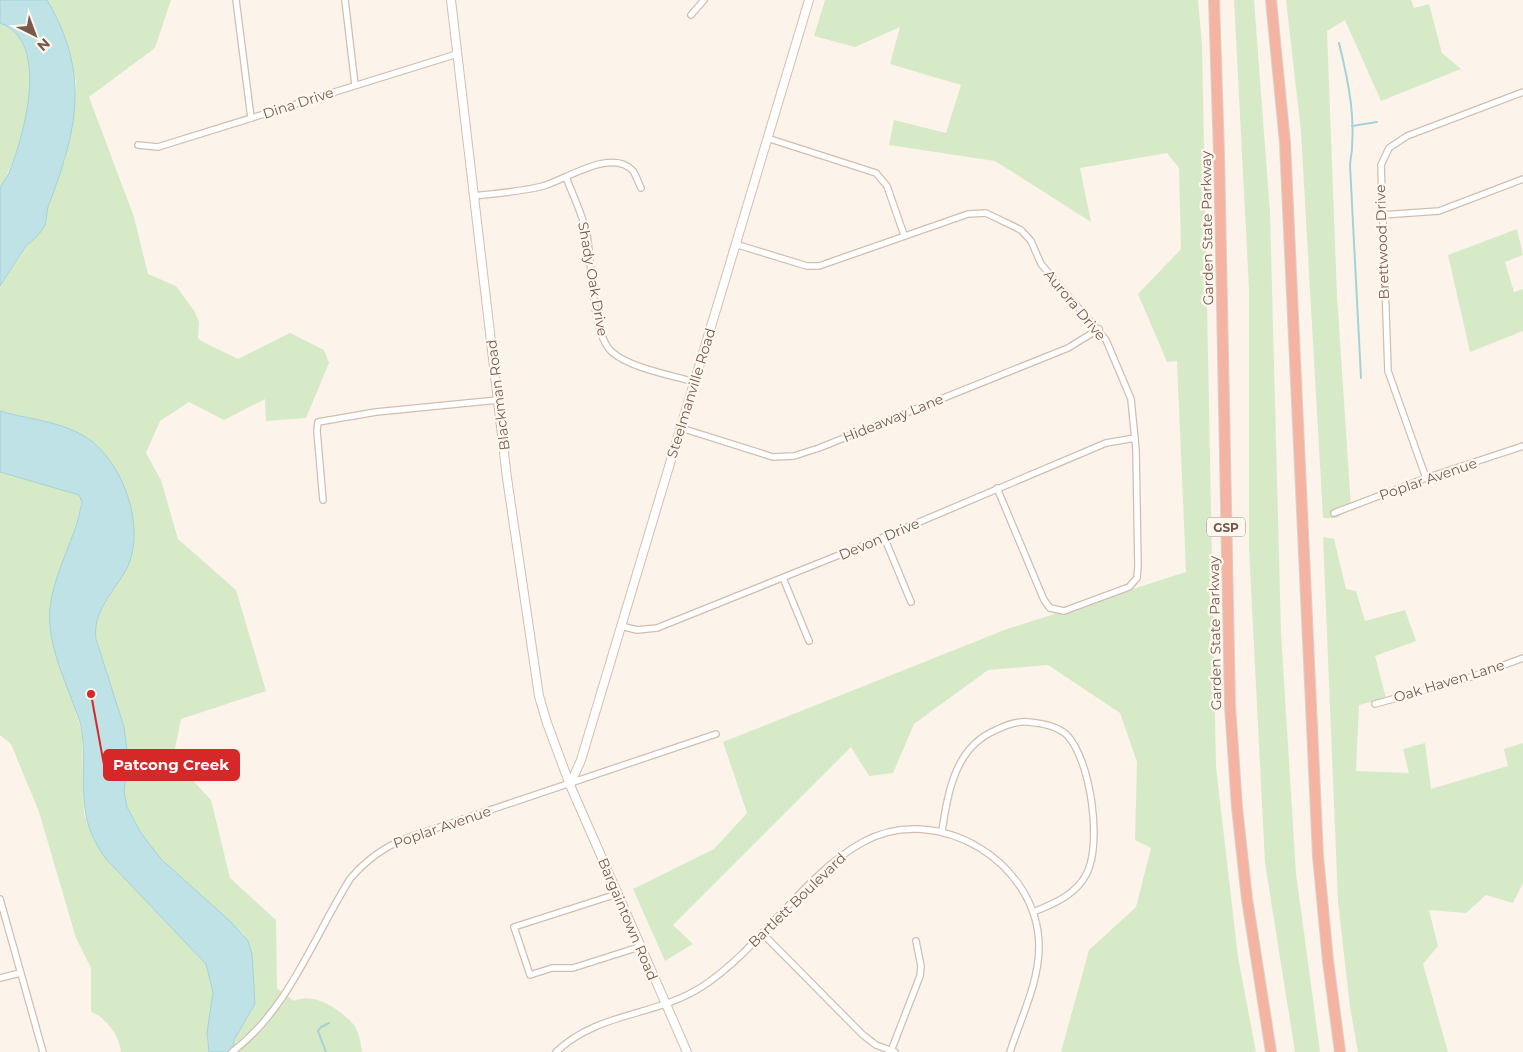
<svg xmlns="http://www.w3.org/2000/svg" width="1523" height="1052" font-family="Montserrat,sans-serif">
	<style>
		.green { fill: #d7eac7 }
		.water { fill: #bee2e6; stroke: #a4d2d8 }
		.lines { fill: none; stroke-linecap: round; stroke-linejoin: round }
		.stream { stroke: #a4d2d8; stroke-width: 2 }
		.minor-casing { stroke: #d1beb1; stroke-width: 8 }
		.secondary-casing { stroke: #d4beaf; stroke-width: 10 }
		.motorway-casing { stroke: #d9d1cd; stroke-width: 12 }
		.minor { stroke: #fff; stroke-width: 5.5 }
		.secondary { stroke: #fff; stroke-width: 8 }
		.motorway { stroke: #f5b4a2; stroke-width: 10 }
		.labels { text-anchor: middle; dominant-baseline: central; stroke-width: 4.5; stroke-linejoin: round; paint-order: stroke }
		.shield { fill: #fff8f0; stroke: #a0897e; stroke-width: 1 }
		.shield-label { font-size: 12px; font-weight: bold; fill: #775a4d }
		.street-label { font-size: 14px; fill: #775a4d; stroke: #fff8f0 }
		.leader { fill: none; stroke: #d62828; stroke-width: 2 }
		.callout-dot { fill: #d62828; stroke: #fff8f0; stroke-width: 2 }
		.callout { fill: #d62828; stroke: #d62828; stroke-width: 2 }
		.callout-label { font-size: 15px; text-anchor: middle; font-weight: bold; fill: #fff }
	</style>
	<rect width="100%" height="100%" fill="#fcf4ea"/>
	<g class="green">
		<path d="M 47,0 L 171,0 L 155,48 L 89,97 L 134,217 L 148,274 L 176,286 L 195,312 L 199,322 L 198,338 L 201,341 L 238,359 L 290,333 L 324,350 L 329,363 L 306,418 L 266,421 L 265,399 L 224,420 L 189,402 L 160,421 L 146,453 L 161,480 L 178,539 L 236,590 L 266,691 L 181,719 L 173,759 L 211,800 L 230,878 L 276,920 L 277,988 L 294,1001 C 314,991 341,1010 354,1025 C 359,1032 361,1044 362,1052 L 232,1052 C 231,1033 253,1019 255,999 L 244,935 L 161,859 L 141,833 L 127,807 L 124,791 L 128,758 L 124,727 L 96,639 L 95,627 L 98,615 L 128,565 L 133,524 L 127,493 L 109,459 L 93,442 L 46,422 L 0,411 L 0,286 L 26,248 L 46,224 L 47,209 L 65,160 L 75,100 L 76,81 L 53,11 Z"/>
		<polygon points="825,0 1198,0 1202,45 1216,767 1238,957 1256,1052 1061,1052 1089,950 1136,907 1151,848 1135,840 1137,762 1120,713 1048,665 988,670 914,724 893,773 869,776 851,747 673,925 693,944 665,961 633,889 714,849 747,813 723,742 1007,629 1186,572 1177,361 1167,362 1138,294 1181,249 1179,168 1167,153 1080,168 1091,222 995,161 889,145 894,120 946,133 961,85 890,64 900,27 855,47 814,36"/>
		<polygon points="1234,0 1254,0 1270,212 1281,632 1296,873 1320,1052 1295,1052 1265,863 1249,549 1249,289"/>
		<polygon points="1286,0 1411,0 1414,8 1429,4 1442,53 1461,69 1381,101 1345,20 1327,31 1337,296 1351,507 1337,518 1323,518 1301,132"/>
		<path d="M 0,23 C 56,43 20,153 0,189 Z"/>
		<polygon points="1517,229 1523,255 1505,262 1514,292 1523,289 1523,331 1470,352 1448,255"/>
		<path d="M 0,472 L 79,495 L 82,502 L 81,507 L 50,607 L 51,637 L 82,732 L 84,814 L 94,841 L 107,860 L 206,964 L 213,992 L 207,1039 L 209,1052 L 121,1052 C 120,1037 106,1017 91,1012 L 91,968 L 76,938 L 39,812 L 11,744 L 0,735 Z"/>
		<polygon points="1323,537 1334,539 1346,589 1356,591 1365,621 1405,610 1416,641 1375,656 1386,698 1359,705 1356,771 1409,773 1403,749 1425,743 1431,789 1508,766 1504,749 1523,743 1523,883 1513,903 1486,895 1466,913 1429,910 1438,946 1423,964 1448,1052 1358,1052 1350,1007 1338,902"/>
	</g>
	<g class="water">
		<path d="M 0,0 L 47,0 C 91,74 77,131 48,207 C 46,213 47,220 45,225 C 41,234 31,241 25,248 C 16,261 8,274 0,286 C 0,265 0,243 0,221 C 0,211 0,200 0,190 C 1,183 8,177 10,170 C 24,134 51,41 0,23 Z"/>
		<path d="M 0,411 C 27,419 59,421 84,436 C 122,458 147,527 127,568 C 115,591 92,611 96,639 L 124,727 L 128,758 L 124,791 L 127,807 L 141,833 L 161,859 L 232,923 L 248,941 L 252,954 L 255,1004 L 234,1040 L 232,1052 L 209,1052 L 207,1033 L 213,992 L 206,964 L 107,860 C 73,817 88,781 82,732 C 81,722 76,712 73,703 C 62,673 47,641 50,608 C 54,571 76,538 82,502 L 79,495 L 0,472 Z"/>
	</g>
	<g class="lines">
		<g class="stream">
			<path d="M 1339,43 C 1349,83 1357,123 1350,165 L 1361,378"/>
			<polyline points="1352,126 1377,122"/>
			<polyline points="326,1052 318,1031 321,1027 329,1023"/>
		</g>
		<g class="minor-casing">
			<g id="minor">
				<polyline points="236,0 251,118"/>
				<polyline points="345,0 355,85"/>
				<polyline points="691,15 704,0"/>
				<polyline points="767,138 876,173 887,186 904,235"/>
				<polyline points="138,145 158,147 457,54"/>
				<path d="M 566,177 C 573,196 583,215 587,235 C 592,264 591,333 612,352 C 630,368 671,375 694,382"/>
				<path d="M 474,196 C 497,193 521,192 543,186 C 565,180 613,147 633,171 C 636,175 638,182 641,188"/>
				<polyline points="1381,215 1439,211 1523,179"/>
				<polyline points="735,244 807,266 819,266 968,214 986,213 1021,230 1031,241 1041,264 1106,340 1131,399 1136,450 1138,566 1137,578 1129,587 1064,611 1050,608 1044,600 997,488"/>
				<polyline points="681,428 773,457 794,456 819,448 1068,348 1099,329"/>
				<polyline points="1426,478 1388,371 1381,165 1389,148 1407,136 1523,92"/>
				<polyline points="323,500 317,431 318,422 376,412 498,400"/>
				<polyline points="1334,513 1426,478 1523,446"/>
				<polyline points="884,537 911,602"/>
				<polyline points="783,578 809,641"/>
				<polyline points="621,626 637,630 657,628 884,537 1106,443 1135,438"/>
				<polyline points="1375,704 1471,677 1523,658"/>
				<path d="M 942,831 C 948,792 955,747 996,730 C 1006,725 1017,721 1028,722 C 1041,723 1057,726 1067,735 C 1091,761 1102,842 1087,873 C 1077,894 1054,904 1033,912"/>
				<polyline points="617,894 514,927 530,975 552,968 573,968 639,947"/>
				<polyline points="0,899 43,1052"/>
				<polyline points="762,933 863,1035 876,1045 895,1052"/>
				<polyline points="0,978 20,973"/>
				<polyline points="891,1051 920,976 921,966 916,941"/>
				<path d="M 232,1052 C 289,1009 313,938 350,879 C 366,860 383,847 407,838 L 716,734"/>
				<path d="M 556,1052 C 599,1011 656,1017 703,986 C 761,948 803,875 863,842 C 937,801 1038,862 1039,946 C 1039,983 1021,1017 1010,1052"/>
			</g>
		</g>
		<g class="secondary-casing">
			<g id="secondary">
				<polyline points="451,0 507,478 539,696 547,723 570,785 687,1052"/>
				<polyline points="570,785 581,760 809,0"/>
			</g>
		</g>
		<g class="motorway-casing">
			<g id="motorway">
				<polyline points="1214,0 1219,154 1230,706 1237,807 1247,899 1271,1052"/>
				<polyline points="1271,0 1285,143 1318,856 1328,961 1340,1052"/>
			</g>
		</g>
		<use href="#minor" class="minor"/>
		<use href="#secondary" class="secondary"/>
		<use href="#motorway" class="motorway"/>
	</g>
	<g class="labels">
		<rect class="shield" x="1207" y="517.5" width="38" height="19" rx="4"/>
		<g class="shield-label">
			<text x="1226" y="527">GSP</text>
		</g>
		<g class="street-label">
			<text transform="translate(298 103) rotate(-18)">Dina Drive</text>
			<text transform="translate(1207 228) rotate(-91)">Garden State Parkway</text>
			<text transform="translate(1382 242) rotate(-92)">Brettwood Drive</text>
			<text transform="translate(593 279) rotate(80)">Shady Oak Drive</text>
			<text transform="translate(1075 305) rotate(50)">Aurora Drive</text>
			<text transform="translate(691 393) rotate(-73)">Steelmanville Road</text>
			<text transform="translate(498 395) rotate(-97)">Blackman Road</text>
			<text transform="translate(893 418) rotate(-22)">Hideaway Lane</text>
			<text transform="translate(1428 479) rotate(-19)">Poplar Avenue</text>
			<text transform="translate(879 539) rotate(-23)">Devon Drive</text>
			<text transform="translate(1215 633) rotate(-91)">Garden State Parkway</text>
			<text transform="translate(1449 681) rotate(-17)">Oak Haven Lane</text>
			<text transform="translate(442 827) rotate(-19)">Poplar Avenue</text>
			<text transform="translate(797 900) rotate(-44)">Bartlett Boulevard</text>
			<text transform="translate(628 919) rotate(67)">Bargaintown Road</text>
		</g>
	</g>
	<path class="leader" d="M91 694L104 765"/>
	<circle class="callout-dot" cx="91" cy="694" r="5"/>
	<rect class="callout" x="104" y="750" width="135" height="30" rx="5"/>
	<g class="callout-label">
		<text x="171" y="770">Patcong Creek</text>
	</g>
	<g transform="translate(35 35) rotate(138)" stroke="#fff8f0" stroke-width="4" paint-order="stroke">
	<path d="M0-4L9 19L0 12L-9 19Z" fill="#775a4d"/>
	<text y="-8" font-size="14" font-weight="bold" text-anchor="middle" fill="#775a4d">N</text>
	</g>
</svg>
